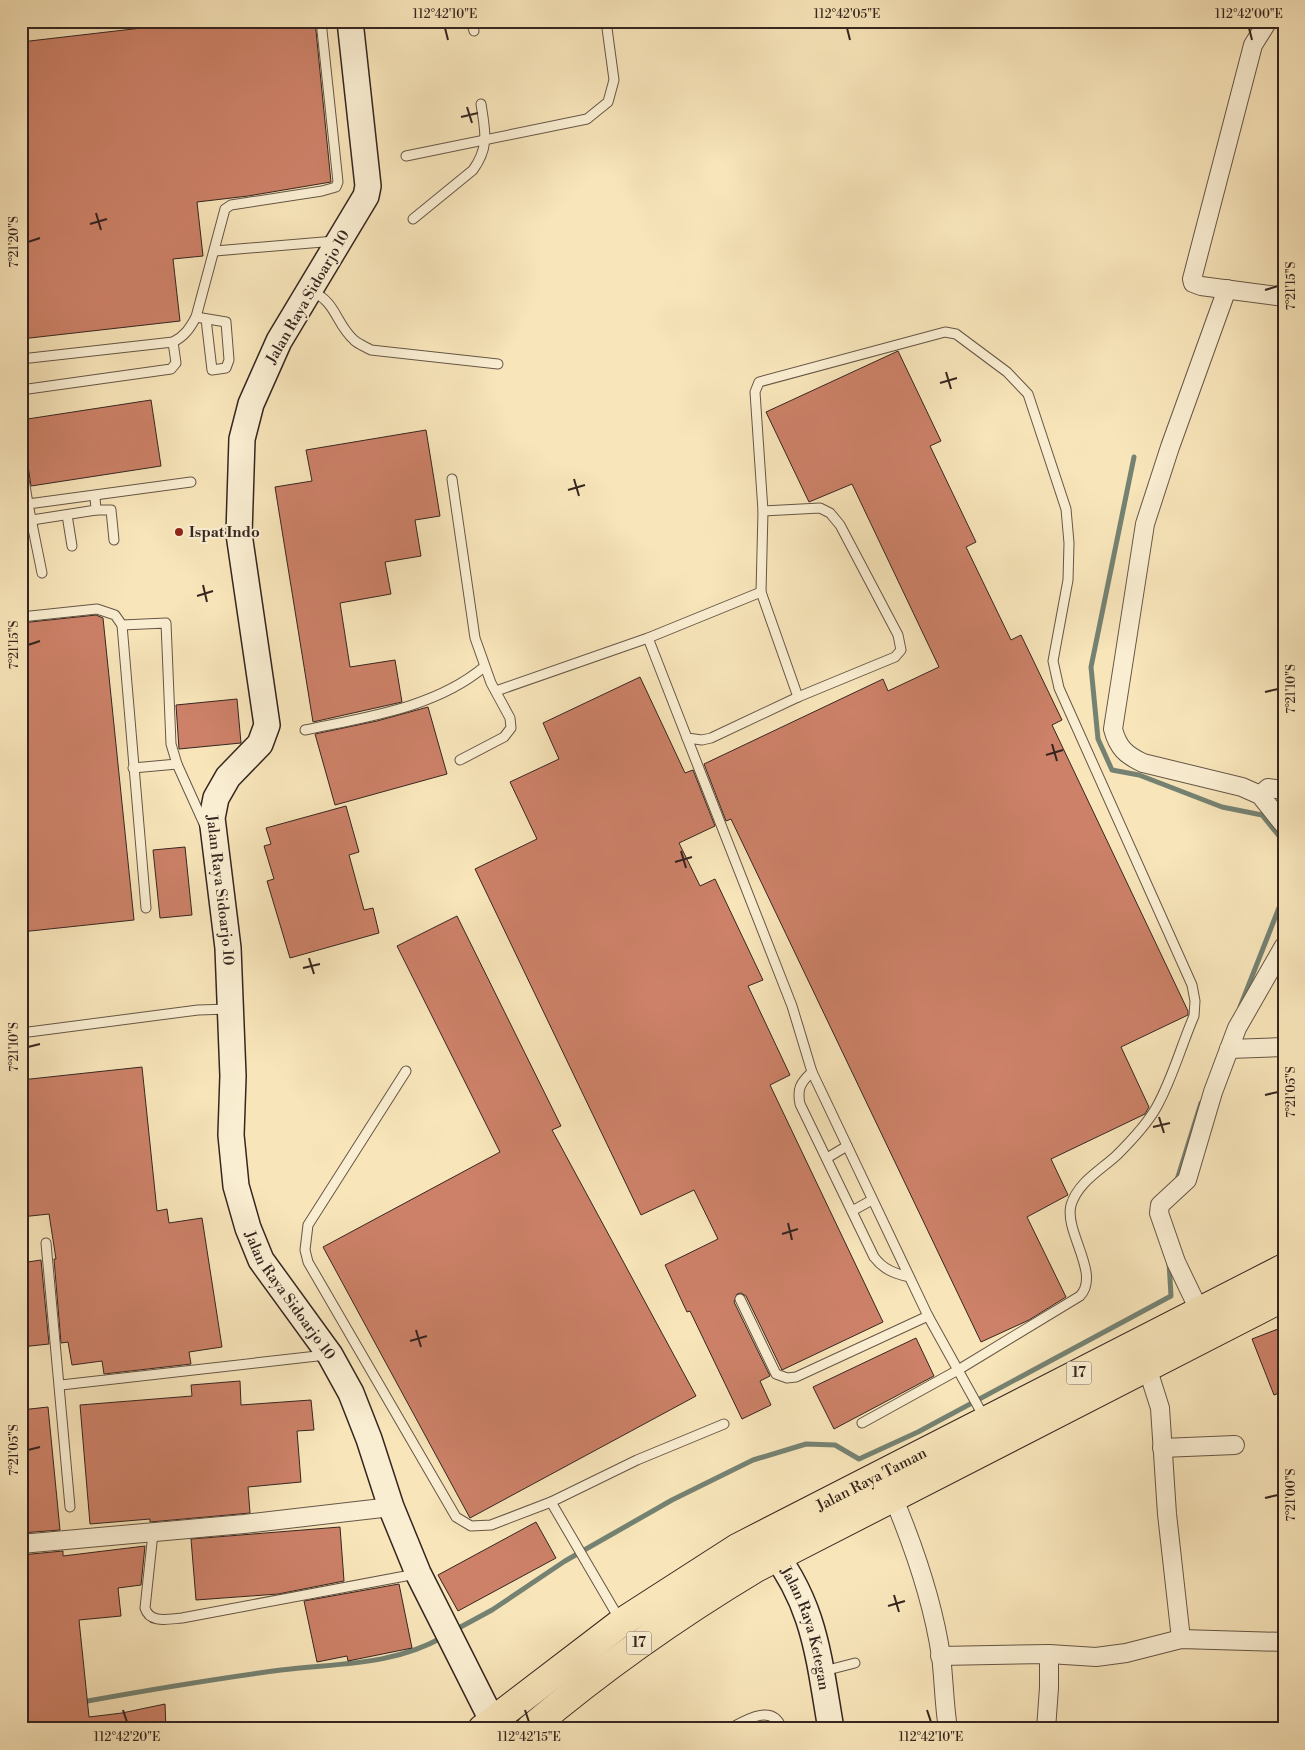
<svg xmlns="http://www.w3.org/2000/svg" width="1305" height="1750" font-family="'Libre Bodoni',serif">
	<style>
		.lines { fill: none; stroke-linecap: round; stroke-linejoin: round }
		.stream { stroke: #758272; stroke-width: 5 }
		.building { fill: #cc8168; stroke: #362620 }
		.lane-casing { stroke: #665646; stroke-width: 11 }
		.street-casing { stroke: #665646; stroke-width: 20 }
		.secondary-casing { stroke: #362620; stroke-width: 28 }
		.highway-casing { stroke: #362620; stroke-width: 30 }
		.lane { stroke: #faeed2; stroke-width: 9 }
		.street { stroke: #faeed2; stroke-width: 18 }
		.secondary { stroke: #faeed2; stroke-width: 25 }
		.highway { stroke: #f8e5ba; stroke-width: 28 }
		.ticks { fill: none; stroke: #362620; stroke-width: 2 }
		.poi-dot { fill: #8f2418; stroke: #faeed2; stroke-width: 2 }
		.labels { text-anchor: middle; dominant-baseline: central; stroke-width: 4; stroke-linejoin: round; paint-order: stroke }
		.shield { fill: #faeed2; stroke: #716255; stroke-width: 1 }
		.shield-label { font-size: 14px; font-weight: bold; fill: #362620 }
		.street-label { font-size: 15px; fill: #362620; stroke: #faeed2 }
		.poi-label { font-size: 15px; font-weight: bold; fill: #362620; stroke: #faeed2; text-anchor: start }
		.neatline { fill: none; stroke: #362620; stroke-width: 2 }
		.ticks-label { font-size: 12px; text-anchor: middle; fill: #362620 }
	</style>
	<rect width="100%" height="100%" fill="#f8e5ba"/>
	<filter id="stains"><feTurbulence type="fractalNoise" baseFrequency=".004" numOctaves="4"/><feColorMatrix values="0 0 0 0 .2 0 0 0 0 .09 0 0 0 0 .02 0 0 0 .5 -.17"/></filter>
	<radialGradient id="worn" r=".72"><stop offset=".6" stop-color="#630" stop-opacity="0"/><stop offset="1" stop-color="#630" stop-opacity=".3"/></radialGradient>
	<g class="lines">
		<g class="stream">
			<polyline points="1134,457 1091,667 1098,739 1112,770 1139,775 1222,807 1262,815 1284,842"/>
			<polyline points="1240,1007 1284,895"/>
			<polyline points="1176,1183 1201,1103"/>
			<polyline points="455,1630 492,1610 565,1561 672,1500 753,1460 806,1444 835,1445 859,1459 918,1432 1171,1296 1169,1262"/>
			<path d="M 82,1702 C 148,1690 214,1679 281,1670 C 337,1663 392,1666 443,1637"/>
		</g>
	</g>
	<g class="building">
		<polygon points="202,21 315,21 331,182 248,196 197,202 203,256 173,259 180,321 21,339 21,42"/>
		<polygon points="898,351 941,441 930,446 976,542 966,547 1011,640 1021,635 1062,720 1052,725 1188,1011 1188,1015 1121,1047 1149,1107 1145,1114 1051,1159 1068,1195 1027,1217 1066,1297 1029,1320 981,1342 731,819 726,821 704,764 883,679 888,691 939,667 852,484 809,502 766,412"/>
		<polygon points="151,400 161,466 31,486 27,459 23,454 21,420"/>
		<polygon points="426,430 440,516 415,520 421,556 385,562 391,594 340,603 350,667 395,660 402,702 313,722 275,487 312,481 306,450"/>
		<polygon points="96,615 103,618 134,920 21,932 21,623"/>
		<polygon points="640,677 685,773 693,770 715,826 679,843 700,886 715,879 763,980 748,986 790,1075 770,1085 883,1322 782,1370 746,1296 741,1293 737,1294 734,1302 770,1376 760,1381 771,1405 742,1419 690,1311 687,1312 665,1265 718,1239 694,1190 641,1215 475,869 537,839 510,782 559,759 543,723"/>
		<polygon points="237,699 241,743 179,749 176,705"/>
		<polygon points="428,707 447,774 335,805 315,734 377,721"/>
		<polygon points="346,806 359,852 349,855 364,910 373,908 379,933 290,958 267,881 274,879 264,846 271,844 266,828"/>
		<polygon points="185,847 192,915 160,918 153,850"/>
		<polygon points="457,916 561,1126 552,1130 696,1396 470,1518 323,1247 500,1152 397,946"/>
		<polygon points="142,1067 157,1211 167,1209 169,1223 202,1218 222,1347 189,1352 191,1364 104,1374 102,1361 72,1365 68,1342 61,1343 54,1259 56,1259 49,1214 21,1217 21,1080"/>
		<polygon points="41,1260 49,1344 21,1347 21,1263"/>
		<polygon points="1278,1329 1284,1343 1284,1391 1274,1395 1252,1339"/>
		<polygon points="916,1338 934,1376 834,1429 813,1387"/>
		<polygon points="240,1381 241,1405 311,1400 314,1430 297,1431 301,1482 248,1487 250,1513 150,1522 150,1519 90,1524 80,1405 192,1396 191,1385"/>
		<polygon points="48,1407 60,1530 21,1533 21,1410"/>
		<polygon points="536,1522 556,1558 458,1611 438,1575"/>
		<polygon points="340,1527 344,1581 278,1594 196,1600 191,1539"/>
		<polygon points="145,1546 141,1585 118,1588 121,1616 79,1620 89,1717 122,1713 165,1704 166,1729 21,1729 21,1555 63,1551 63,1556"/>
		<polygon points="399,1584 412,1648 348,1661 347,1656 317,1662 304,1601"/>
	</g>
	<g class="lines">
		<g class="lane-casing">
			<g id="lane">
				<polyline points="471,21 474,31"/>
				<polyline points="406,156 587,119 608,102 614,80 606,21"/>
				<path d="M 413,219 L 473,170 C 490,146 485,131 481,104"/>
				<polyline points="215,251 335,241"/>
				<path d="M 311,291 C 337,302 335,323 354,340 C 358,344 366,347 371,350 L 498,364"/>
				<polyline points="196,317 226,322 229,360 226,368 212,370 206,319"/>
				<path d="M 21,359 L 173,342 C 185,336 190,328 196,317 L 225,209 L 231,205 L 322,191 L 336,187 L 338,182 L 321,21"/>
				<polyline points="21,390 171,369 176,363 173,342"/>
				<polyline points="21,460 28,504 191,482"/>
				<polyline points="452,479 475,638 491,683 510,718 511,728 504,737 460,760"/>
				<polyline points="28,504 42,573"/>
				<polyline points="96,510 111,510 114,540"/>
				<polyline points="67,515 72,546"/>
				<polyline points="32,520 96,510 95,497"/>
				<polyline points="21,617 97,609 115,615 122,625 166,623 171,744 177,764 205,826"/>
				<polyline points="122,625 146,908"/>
				<polyline points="648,638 687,738 702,740 711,738 798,697 895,657 901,650 898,635 840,525 830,513 820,508 763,511"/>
				<polyline points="496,691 648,638 761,592"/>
				<path d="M 798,697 L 761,592 L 763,511 L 755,392 L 759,382 L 945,332 L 956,334 L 1007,372 L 1028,394 L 1066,509 L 1069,543 L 1068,580 L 1053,661 L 1059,688 L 1192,985 L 1195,1001 L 1194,1016 C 1181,1046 1172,1080 1156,1108 C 1147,1124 1130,1142 1117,1155 C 1101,1170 1078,1182 1071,1205 C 1064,1232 1101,1274 1080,1296 L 958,1370 L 862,1423"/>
				<path d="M 305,730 C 366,717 435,708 484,667"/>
				<polyline points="687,738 792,1006 812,1072 928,1316 984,1417"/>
				<polyline points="133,768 177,764"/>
				<polyline points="21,1033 198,1010 230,1009"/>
				<polyline points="406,1071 308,1225 305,1250 308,1262 456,1517 471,1526 491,1525 551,1502"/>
				<path d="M 812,1072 C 800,1083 797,1089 800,1104 L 874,1257 C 884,1270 894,1273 909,1277"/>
				<polyline points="827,1158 847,1146"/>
				<polyline points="852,1211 872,1200"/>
				<polyline points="46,1243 70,1507"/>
				<polyline points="740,1299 776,1374 787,1378 796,1377 928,1316"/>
				<polyline points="61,1385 326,1355"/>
				<path d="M 153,1533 L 145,1608 C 150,1624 168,1619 182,1618 L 416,1574"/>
				<polyline points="620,1620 551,1502 637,1460 724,1424"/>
				<polyline points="824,1671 855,1663"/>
				<path d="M 729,1729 C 744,1721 773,1702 782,1729"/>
			</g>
		</g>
		<g class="street-casing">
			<g id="street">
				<polyline points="1268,21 1253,45 1192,279 1193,283 1201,286 1284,297"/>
				<path d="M 1227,289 L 1170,447 L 1145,524 L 1113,729 C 1118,748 1126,755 1143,763 L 1242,787 L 1260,795 L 1284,825"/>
				<polyline points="1260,795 1268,788 1284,790"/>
				<polyline points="1229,1049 1284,1047"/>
				<polyline points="1200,1312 1176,1262 1159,1213 1160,1205 1187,1180 1213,1092 1237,1028 1284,946"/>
				<polyline points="1147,1367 1160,1408 1167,1514 1181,1639"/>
				<polyline points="1162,1448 1235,1445"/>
				<path d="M 893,1497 C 914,1547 933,1602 941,1656 C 944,1680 944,1704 948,1729"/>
				<polyline points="21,1544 244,1524 391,1507"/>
				<polyline points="940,1656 1049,1654 1096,1657 1126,1653 1181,1639 1284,1642"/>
				<polyline points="1046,1729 1049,1688 1049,1654"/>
			</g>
		</g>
		<g class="secondary-casing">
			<g id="secondary">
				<path id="s1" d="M 350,21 L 368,186 L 366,196 L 279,341 L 251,404 L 242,439 L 239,534 L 267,725 L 260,744 L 228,777 L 216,798 L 212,818 L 228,948 L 233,1076 L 231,1135 L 236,1186 L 248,1228 L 261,1260 L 330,1355 L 351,1393 L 369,1439 L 391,1507 L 418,1573 L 492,1720"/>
				<path id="s2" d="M 765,1541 C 815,1602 818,1654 831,1729"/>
			</g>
		</g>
		<g class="highway-casing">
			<g id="highway">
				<path id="s3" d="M 482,1729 L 622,1622 L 737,1548 L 1284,1268"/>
				<path d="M 530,1729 C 601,1669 676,1616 756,1568 L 1284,1297"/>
			</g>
		</g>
		<use href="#lane" class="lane"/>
		<use href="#street" class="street"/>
		<use href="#secondary" class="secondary"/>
		<use href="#highway" class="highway"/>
	</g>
	<path class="ticks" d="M 445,28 L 448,40M 847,28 L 850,40M 1249,28 L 1252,40M 467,107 L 472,123M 461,117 L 478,113M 96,213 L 101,230M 90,224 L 107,219M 28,242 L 40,238M 1265,290 L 1278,286M 946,372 L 951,389M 940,383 L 957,378M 574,479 L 579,496M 568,490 L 585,485M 203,585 L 207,602M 197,596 L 213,591M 28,645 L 40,641M 1265,692 L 1278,689M 1052,744 L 1057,761M 1046,755 L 1063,750M 681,851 L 686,868M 675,862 L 692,857M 309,958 L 314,974M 303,968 L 320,964M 28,1047 L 40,1044M 1265,1095 L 1278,1092M 1159,1117 L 1164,1133M 1153,1127 L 1170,1123M 788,1223 L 792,1240M 782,1234 L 798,1229M 416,1330 L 421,1347M 410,1341 L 427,1336M 28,1450 L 40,1447M 1265,1498 L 1278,1495M 894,1595 L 899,1612M 888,1606 L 905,1601M 123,1710 L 127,1722M 525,1710 L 529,1722M 927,1710 L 931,1722"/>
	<circle class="poi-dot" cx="179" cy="532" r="5"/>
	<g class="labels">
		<g class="shield">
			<rect x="1066.5" y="1361.5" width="25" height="23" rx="4"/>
			<rect x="626.5" y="1631.5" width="25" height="23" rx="4"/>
		</g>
		<g class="shield-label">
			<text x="1079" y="1373">17</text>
			<text x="639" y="1643">17</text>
		</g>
		<g class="street-label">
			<text transform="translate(308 297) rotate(-60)">Jalan Raya Sidoarjo 10</text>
			<text stroke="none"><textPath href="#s1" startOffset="922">Jalan Raya Sidoarjo 10</textPath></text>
			<text stroke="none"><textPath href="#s1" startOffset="1342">Jalan Raya Sidoarjo 10</textPath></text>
			<text stroke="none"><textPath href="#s3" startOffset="464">Jalan Raya Taman</textPath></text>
			<text stroke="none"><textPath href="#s2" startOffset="98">Jalan Raya Ketegan</textPath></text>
		</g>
		<g class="poi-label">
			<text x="189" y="532">Ispat Indo</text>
		</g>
	</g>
	<rect width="1305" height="1750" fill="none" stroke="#f8e5ba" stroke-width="55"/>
	<rect x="28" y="28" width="1250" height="1694" class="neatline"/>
	<g class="ticks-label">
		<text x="445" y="18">112°42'10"E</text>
		<text x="847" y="18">112°42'05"E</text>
		<text x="1249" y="18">112°42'00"E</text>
		<text transform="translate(14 242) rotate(-90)" y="4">7°21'20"S</text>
		<text transform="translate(1291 286) rotate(-90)" y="4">7°21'15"S</text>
		<text transform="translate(14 645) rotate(-90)" y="4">7°21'15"S</text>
		<text transform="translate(1291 689) rotate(-90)" y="4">7°21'10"S</text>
		<text transform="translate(14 1047) rotate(-90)" y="4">7°21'10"S</text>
		<text transform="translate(1291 1092) rotate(-90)" y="4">7°21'05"S</text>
		<text transform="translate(14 1450) rotate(-90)" y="4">7°21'05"S</text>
		<text transform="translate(1291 1495) rotate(-90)" y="4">7°21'00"S</text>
		<text x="127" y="1741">112°42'20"E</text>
		<text x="529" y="1741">112°42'15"E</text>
		<text x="931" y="1741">112°42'10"E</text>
	</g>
	<rect width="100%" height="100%" filter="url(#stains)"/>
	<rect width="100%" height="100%" fill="url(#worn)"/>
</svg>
